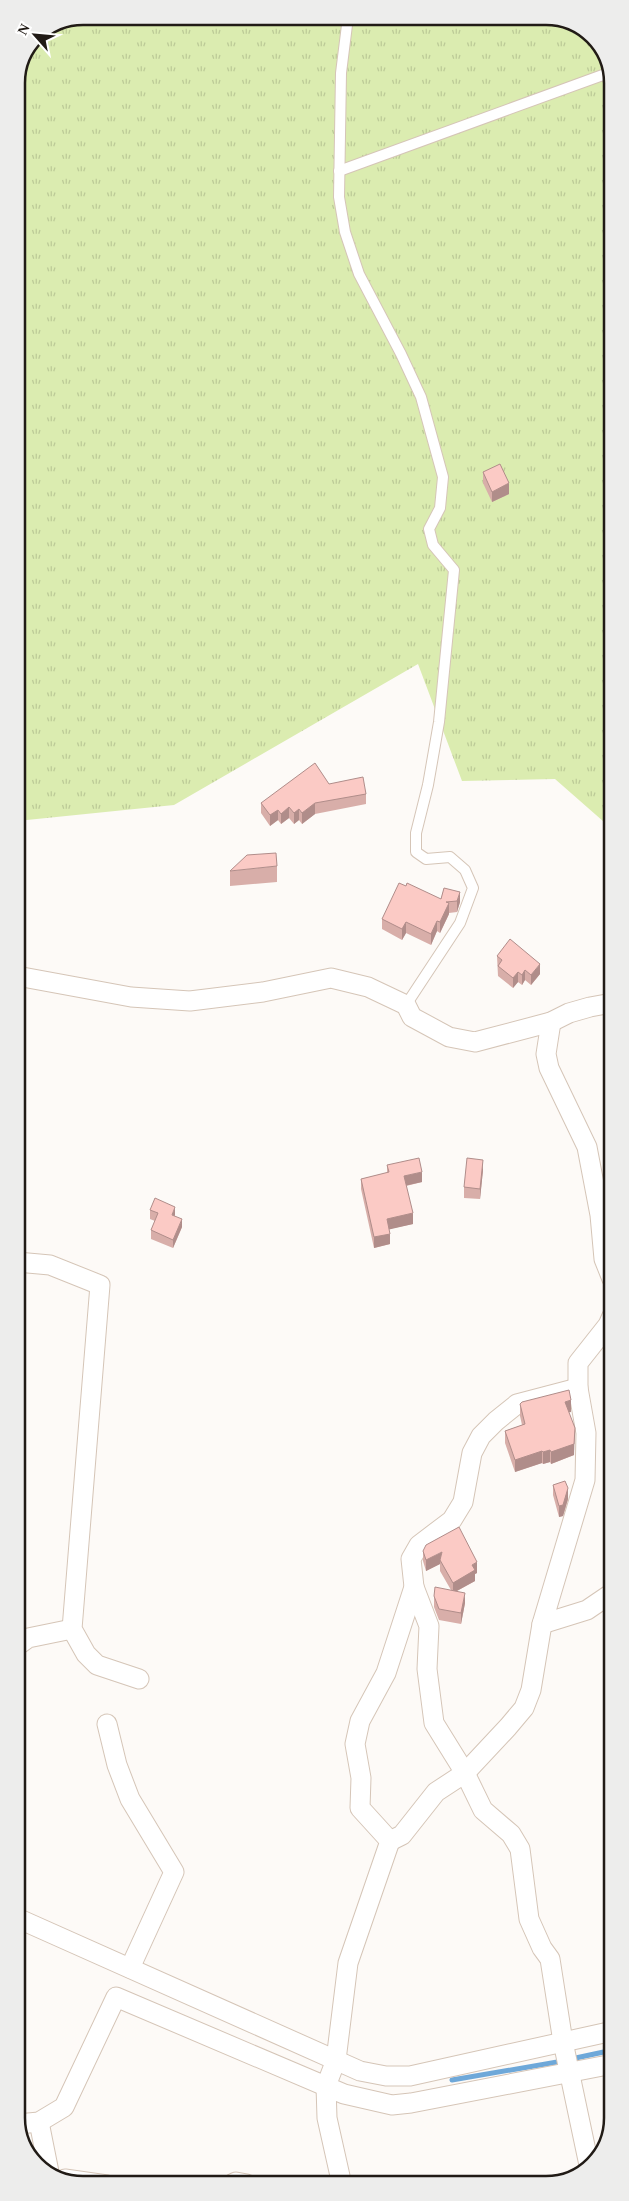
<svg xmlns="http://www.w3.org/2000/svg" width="629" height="2201" font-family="Georgia,serif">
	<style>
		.grass { fill: url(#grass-tufts) }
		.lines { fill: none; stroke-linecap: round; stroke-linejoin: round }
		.stream { stroke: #6ea8d9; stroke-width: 5 }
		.lane-casing { stroke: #d5c5b7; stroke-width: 12 }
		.street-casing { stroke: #d5c5b7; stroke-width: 21 }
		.lane { stroke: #fff; stroke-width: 10 }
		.street { stroke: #fff; stroke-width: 19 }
		.wall { fill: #d8aea9 }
		.shaded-wall { fill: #b08d8a }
		.building { fill: #fbcac5; stroke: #b08d8a }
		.rim { fill: none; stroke: #211b16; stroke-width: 2.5 }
	</style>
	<defs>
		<pattern id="grass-tufts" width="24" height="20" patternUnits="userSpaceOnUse" patternTransform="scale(1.25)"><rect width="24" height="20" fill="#dbecb0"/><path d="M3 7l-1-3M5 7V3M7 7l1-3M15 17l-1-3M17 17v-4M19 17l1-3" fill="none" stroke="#bcca97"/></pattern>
	</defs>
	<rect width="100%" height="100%" fill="#fdfaf7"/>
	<polygon class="grass" points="83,16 555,17 590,33 611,70 612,829 555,779 462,781 418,664 174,805 17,821 16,83 36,36"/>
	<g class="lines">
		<g class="stream">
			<polyline points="571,2059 613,2050"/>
			<polyline points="452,2080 563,2061"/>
		</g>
		<g class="lane-casing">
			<g id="lane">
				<polyline points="348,17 341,73 339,197 345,232 359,274 401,354 421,397 443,477 440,508 429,529 433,545 454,570 439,722 428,785 416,833 416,852 426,859 450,857 465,870 473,888 460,923 406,1005"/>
				<polyline points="339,171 611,72"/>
			</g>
		</g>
		<g class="street-casing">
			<g id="street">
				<polyline points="17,976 131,997 190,1001 263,992 331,978 368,987 406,1005 412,1017 449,1037 475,1042 551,1022 569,1013 590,1007 612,1003"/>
				<polyline points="551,1022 546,1054 549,1068 587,1147 600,1215 604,1259 612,1279"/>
				<polyline points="17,1262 50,1265 100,1285 72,1629 86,1654 97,1665 139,1679"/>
				<polyline points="612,1316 608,1325 578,1363 578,1388 586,1433 585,1480 542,1624 587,1610 612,1593"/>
				<polyline points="414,1587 429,1626 427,1669 434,1723 465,1773 483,1810 511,1834 520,1849 529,1919 542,1948 550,1959 563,2042 589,2165"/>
				<polyline points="17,1646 28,1638 72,1629"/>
				<polyline points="107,1724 117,1765 130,1799 174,1872 130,1968"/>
				<polyline points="390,1841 402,1835 436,1792 465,1773 508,1727 524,1708 531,1690 542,1624"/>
				<polyline points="17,1918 360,2071 386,2076 410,2076 613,2031"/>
				<polyline points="39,2122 49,2172"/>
				<polyline points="18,2124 39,2122 64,2107 116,1997 344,2094 392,2105 411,2103 613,2064"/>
				<polyline points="65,2179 107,2185"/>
				<polyline points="232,2184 236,2182 247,2184"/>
				<polyline points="340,2184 340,2176 327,2118 326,2086 336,2060 348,1963 390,1841 360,1808 361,1778 355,1744 360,1721 386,1673 414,1587 411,1559 419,1545 452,1520 463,1502 472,1453 481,1436 496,1421 517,1404 578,1388"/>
			</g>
		</g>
		<use href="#lane" class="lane"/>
		<use href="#street" class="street"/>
	</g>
	<g class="wall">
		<polygon points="483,472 509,494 492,502 483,483"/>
		<polygon points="329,784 366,794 366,804 315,814 302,824 299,820 294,824 289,818 281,824 278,820 270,826 261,813 261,803"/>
		<polygon points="277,866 277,882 230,886 230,871"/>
		<polygon points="444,888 460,902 457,912 449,913 449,914 440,933 437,931 431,945 406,933 402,940 382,929 382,919 441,899"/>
		<polygon points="497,956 540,974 531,985 525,980 522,985 518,982 513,988 498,976"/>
		<polygon points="387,1165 422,1182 406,1186 413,1224 389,1229 390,1244 374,1248 361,1189 361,1179 387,1173"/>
		<polygon points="483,1170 480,1199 464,1198 464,1187"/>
		<polygon points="150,1210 175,1216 182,1227 173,1248 151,1239 151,1230 155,1221 150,1219"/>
		<polygon points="520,1404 571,1412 569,1412 574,1455 551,1464 550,1462 543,1464 542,1463 515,1472 505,1443 505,1431 522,1425 520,1416"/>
		<polygon points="553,1485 568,1499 563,1516 559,1517 553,1495"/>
		<polygon points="423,1551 477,1573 475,1574 475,1581 457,1591 465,1603 461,1624 439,1620 434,1607 434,1596 451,1590 440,1571 440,1564 426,1571 423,1561"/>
	</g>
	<g class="shaded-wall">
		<polygon points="509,483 509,494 492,502 492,492"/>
		<polygon points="315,803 315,814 302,824 302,813"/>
		<polygon points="289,807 289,818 281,824 281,814"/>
		<polygon points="299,809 299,820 294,824 294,813"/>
		<polygon points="278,810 278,820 270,826 270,815"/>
		<polygon points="460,892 460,902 457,912 457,901"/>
		<polygon points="449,903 449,914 440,933 440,922"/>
		<polygon points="437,921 437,931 431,945 431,934"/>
		<polygon points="406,922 406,933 402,940 402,929"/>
		<polygon points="540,964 540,974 531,985 531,975"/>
		<polygon points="525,970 525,980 522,985 522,975"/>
		<polygon points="518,972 518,982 513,988 513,978"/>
		<polygon points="483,1160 483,1170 480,1199 480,1189"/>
		<polygon points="422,1172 422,1182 404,1186 404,1176"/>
		<polygon points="175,1207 175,1216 172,1215"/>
		<polygon points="413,1213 413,1224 387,1230 387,1219"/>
		<polygon points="182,1219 182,1227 173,1248 173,1240"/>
		<polygon points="390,1234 390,1244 374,1248 374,1237"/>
		<polygon points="571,1400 571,1412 565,1413 565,1402"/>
		<polygon points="575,1428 574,1455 551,1464 551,1452"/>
		<polygon points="550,1450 550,1462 543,1464 543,1452"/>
		<polygon points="542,1451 542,1463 515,1472 515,1460"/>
		<polygon points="568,1488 568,1499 563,1516 559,1517 559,1506"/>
		<polygon points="442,1552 440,1564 426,1571 426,1560"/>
		<polygon points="477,1562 477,1573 475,1574 475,1581 453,1593 453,1583 472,1565"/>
		<polygon points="465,1593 465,1603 461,1624 461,1613"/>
	</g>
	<g class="building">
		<polygon points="500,464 509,483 492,492 483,472"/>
		<polygon points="315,763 329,784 363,777 366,794 315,803 302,813 299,809 294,813 289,807 281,814 278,810 270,815 261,803"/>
		<polygon points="276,853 277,866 230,871 247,855"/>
		<polygon points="399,883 406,886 407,883 441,899 444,888 460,892 457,901 446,902 449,903 440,922 437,921 431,934 406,922 402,929 382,919"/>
		<polygon points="510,939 540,964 531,975 525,970 522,975 518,972 513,978 498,966 502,960 497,956"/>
		<polygon points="419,1158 422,1172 404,1176 413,1213 387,1219 390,1234 374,1237 361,1179 389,1172 387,1165"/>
		<polygon points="467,1158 483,1160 480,1189 464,1187"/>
		<polygon points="155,1198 175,1207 172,1215 182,1219 173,1240 151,1230 158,1213 150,1210"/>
		<polygon points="569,1390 571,1400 565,1402 575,1428 574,1444 551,1452 550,1450 543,1452 542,1451 515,1460 505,1431 525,1424 520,1404 522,1402"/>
		<polygon points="565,1481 568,1488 563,1505 559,1506 553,1485"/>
		<polygon points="459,1527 477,1562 472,1565 475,1570 453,1583 440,1560 442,1552 426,1560 423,1551 426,1545"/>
		<polygon points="435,1587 465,1593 461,1613 439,1609 434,1596"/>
	</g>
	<path d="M0 0H629V2201H0ZM83 25H546A58 58 0 0 1 604 83V2118A58 58 0 0 1 546 2176H83A58 58 0 0 1 25 2118V83A58 58 0 0 1 83 25Z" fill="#ededec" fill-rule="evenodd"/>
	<path class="rim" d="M83 25H546A58 58 0 0 1 604 83V2118A58 58 0 0 1 546 2176H83A58 58 0 0 1 25 2118V83A58 58 0 0 1 83 25Z"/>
	<g transform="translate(35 35) rotate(297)" stroke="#ffffff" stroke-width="4" paint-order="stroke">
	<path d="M0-4L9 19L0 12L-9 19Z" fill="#211b16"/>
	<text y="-8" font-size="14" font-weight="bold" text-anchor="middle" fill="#211b16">N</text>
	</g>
</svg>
